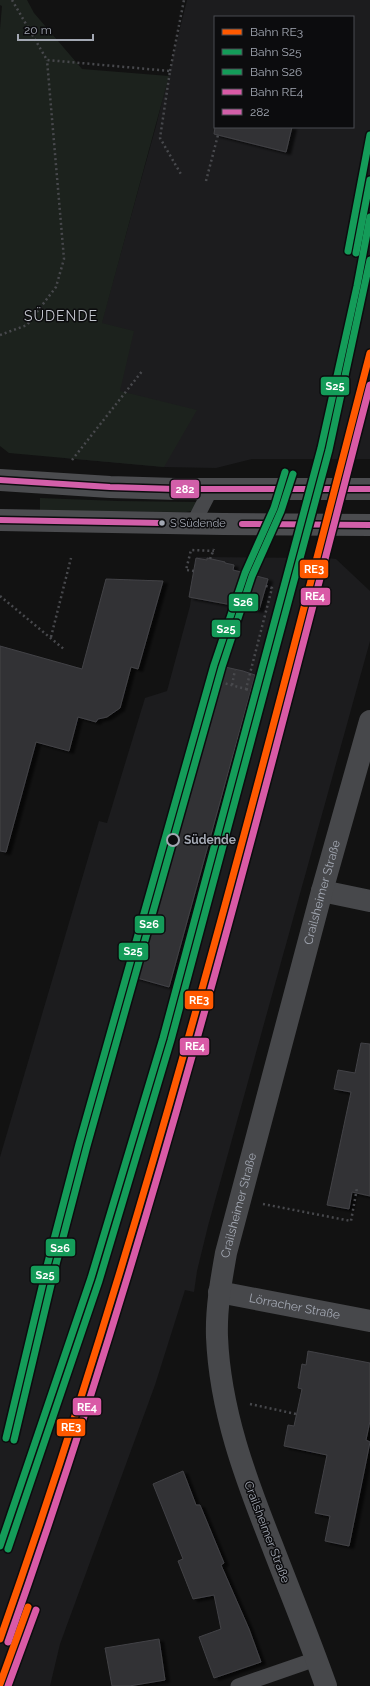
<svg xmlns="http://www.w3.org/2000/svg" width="370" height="1686" font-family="Raleway,sans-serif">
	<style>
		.built { fill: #1c1c1e; fill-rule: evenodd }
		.green { fill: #1c221d }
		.building { fill: #323235; stroke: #424246; filter: url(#shadow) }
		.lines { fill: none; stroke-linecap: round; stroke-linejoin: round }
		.path { stroke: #48494d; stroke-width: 2.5; stroke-dasharray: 2 3; stroke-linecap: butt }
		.service { stroke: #47484b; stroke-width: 15 }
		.minor { stroke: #47484b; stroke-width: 22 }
		.secondary { stroke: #4b4c4f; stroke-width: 22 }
		.bus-1-casing { stroke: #0c0c0e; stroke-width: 9 }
		.bus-1 { stroke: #d25fa9; stroke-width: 6 }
		.rail-1-casing { stroke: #0c0c0e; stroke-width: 10 }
		.rail-2-casing { stroke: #0c0c0e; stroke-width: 10 }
		.rail-3-casing { stroke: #0c0c0e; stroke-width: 10 }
		.rail-4-casing { stroke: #0c0c0e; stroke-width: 10 }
		.rail-1 { stroke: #ff5900; stroke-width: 7 }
		.rail-2 { stroke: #149c59; stroke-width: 7 }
		.rail-3 { stroke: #149c59; stroke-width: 7 }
		.rail-4 { stroke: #d95aa6; stroke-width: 7 }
		.bus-dot { fill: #a3a8b3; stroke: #0c0c0e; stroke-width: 1.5 }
		.stop-dot { fill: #0c0c0e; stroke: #a3a8b3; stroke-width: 2 }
		.labels { text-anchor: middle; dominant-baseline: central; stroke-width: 3; stroke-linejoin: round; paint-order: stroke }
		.bus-label { font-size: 11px; fill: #a3a8b3; stroke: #0c0c0e; text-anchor: start }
		.stop-label { font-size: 12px; font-weight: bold; fill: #a3a8b3; stroke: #0c0c0e; text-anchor: start }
		.street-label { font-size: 12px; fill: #a3a8b3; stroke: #0c0c0e }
		.quarter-label { font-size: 14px; letter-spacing: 1px; fill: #c4c7cf; stroke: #0c0c0e }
		.line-badge { stroke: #0c0c0e; stroke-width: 1.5 }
		.badge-label { font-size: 11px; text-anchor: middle; font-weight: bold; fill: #fff }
	</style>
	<defs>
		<filter id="shadow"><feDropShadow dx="4.5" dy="2.5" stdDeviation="1" flood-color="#0009"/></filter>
	</defs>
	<rect width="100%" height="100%" fill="#121212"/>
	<g class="built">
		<path d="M 187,0 L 370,0 L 370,459 L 252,459 L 216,468 L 164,467 L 64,458 L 156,126 ZM 215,17 L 353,17 L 353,127 L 215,127 Z"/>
		<polygon points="197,557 327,558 336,559 370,591 370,641 208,1226 197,1271 194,1292 185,1290 155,1385 60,1644 50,1686 0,1686 0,1157 99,821 107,823 145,698 167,691 190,606"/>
	</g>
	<g class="green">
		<polygon points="0,0 27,0 34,13 82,69 169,76 102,323 134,331 120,391 197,410 164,467 9,453 0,446 0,29 2,6 0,5"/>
		<polygon points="40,498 118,501 196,502 198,504 191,511 186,512 40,511"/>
	</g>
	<g class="building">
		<polygon points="215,127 292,127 286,152 214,134"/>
		<polygon points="196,558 207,560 207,558 225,562 225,563 234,565 233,570 268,579 259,610 189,597"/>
		<polygon points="106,579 163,581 138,669 131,667 120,708 107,717 98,719 96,722 78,717 69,751 36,742 6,852 0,851 0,646 82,669"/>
		<polygon points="216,665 243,671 255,675 169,987 130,976"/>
		<polygon points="361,1043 370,1044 370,1196 352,1192 349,1209 327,1205 351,1092 334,1089 338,1070 355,1073"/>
		<polygon points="308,1351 370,1363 370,1421 366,1440 370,1442 349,1546 325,1541 330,1516 315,1513 327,1455 284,1446 288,1425 294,1426 302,1389 298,1388 302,1364 306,1365"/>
		<polygon points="183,1471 196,1505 200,1505 224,1563 221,1565 249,1629 261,1662 214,1678 199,1637 221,1629 214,1595 193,1599 178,1561 183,1559 153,1484"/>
		<polygon points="159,1639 165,1680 129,1686 112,1686 105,1648"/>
	</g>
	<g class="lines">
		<g class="path">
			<polyline points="12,0 47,60 170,71 160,138 182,176"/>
			<polyline points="170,71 184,0"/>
			<polyline points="206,181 218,135"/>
			<polyline points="0,335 27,325 56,287 64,259 47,60"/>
			<polyline points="72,460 143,370"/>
			<polyline points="210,559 214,549"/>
			<polyline points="194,571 186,570 191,550 214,551"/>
			<polyline points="0,596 65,650"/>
			<polyline points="51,637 71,558"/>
			<polyline points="216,681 246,689 272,588 263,585"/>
			<polyline points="232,685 235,670"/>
			<polyline points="246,689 251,691"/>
			<polyline points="263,1204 351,1221 357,1188"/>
			<polyline points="250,1404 296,1414"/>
		</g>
		<g class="service">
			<polyline points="193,524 211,489"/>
			<polyline points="238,1686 316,1659"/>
		</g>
		<g class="minor">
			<polyline points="322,891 370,901"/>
			<path id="s1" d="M 219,1292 L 370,1321"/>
			<path id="s2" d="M 326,1686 C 309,1638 290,1592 272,1545 C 245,1477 220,1410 217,1337 C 216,1309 221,1281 226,1253 L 322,891 L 370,721"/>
		</g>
		<g class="secondary">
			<polyline points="0,480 110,487 176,489 370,489"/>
			<polyline points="0,520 223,524 370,525"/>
		</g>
		<g class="bus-1-casing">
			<g id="bus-1">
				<polyline points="0,480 110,487 176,489 370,489"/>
				<polyline points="0,520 162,523"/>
				<polyline points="242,524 370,525"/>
			</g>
		</g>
		<use href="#bus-1" class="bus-1"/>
		<g class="rail-1-casing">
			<g id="rail-1">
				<path d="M 0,1639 C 149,1218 258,785 370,353"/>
				<polyline points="0,1684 28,1607"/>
			</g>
		</g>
		<g class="rail-2-casing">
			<g id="rail-2">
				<polyline points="348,251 370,135"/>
				<polyline points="6,1438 47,1266 79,1144 214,665 245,573 274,508 285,472"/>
				<polyline points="0,1546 91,1278 163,1038 321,448 357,286 370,217"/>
			</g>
		</g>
		<g class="rail-3-casing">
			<g id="rail-3">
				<polyline points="356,253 370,180"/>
				<polyline points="14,1440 55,1268 87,1146 222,667 252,576 281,511 293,474"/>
				<polyline points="8,1549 99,1281 171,1040 329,450 370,260"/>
			</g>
		</g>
		<g class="rail-4-casing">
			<g id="rail-4">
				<path d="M 8,1642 C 154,1231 261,807 370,385"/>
				<polyline points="8,1686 36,1610"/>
			</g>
		</g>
		<use href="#rail-1" class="rail-1"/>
		<use href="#rail-2" class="rail-2"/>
		<use href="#rail-3" class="rail-3"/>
		<use href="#rail-4" class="rail-4"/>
	</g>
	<circle class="bus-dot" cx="162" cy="523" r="3.5"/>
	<circle class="stop-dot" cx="173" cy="840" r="6"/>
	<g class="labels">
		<g class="bus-label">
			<text x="170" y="523">S Südende</text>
		</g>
		<g class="stop-label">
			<text x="184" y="840">Südende</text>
		</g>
		<g class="street-label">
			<text stroke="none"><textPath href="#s2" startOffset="825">Crailsheimer Straße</textPath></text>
			<text stroke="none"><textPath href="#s2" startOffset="501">Crailsheimer Straße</textPath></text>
			<text stroke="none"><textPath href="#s1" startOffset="77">Lörracher Straße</textPath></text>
			<text transform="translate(267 1532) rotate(69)">Crailsheimer Straße</text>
		</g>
		<g class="quarter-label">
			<text x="61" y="316">SÜDENDE</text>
		</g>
	</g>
	<g class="line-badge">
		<rect x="320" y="376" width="30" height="20" rx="4" fill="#149c59"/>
		<rect x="170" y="479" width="30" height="20" rx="4" fill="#d25fa9"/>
		<rect x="299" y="559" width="30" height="20" rx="4" fill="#ff5900"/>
		<rect x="300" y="587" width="31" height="19" rx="4" fill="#d95aa6"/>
		<rect x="228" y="593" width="31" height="19" rx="4" fill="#149c59"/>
		<rect x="211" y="619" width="30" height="19" rx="4" fill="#149c59"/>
		<rect x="134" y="915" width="31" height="19" rx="4" fill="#149c59"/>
		<rect x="118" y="942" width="31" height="19" rx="4" fill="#149c59"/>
		<rect x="184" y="990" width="30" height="20" rx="4" fill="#ff5900"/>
		<rect x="179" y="1037" width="31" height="19" rx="4" fill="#d95aa6"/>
		<rect x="45" y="1238" width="31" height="19" rx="4" fill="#149c59"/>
		<rect x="30" y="1265" width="30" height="19" rx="4" fill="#149c59"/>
		<rect x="72" y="1397" width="30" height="19" rx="4" fill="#d95aa6"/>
		<rect x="56" y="1418" width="30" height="19" rx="4" fill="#ff5900"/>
	</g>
	<g class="badge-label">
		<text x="335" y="390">S25</text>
		<text x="185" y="493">282</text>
		<text x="314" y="573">RE3</text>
		<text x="315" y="600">RE4</text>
		<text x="243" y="606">S26</text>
		<text x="226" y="633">S25</text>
		<text x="149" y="928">S26</text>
		<text x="133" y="955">S25</text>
		<text x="199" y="1004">RE3</text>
		<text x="195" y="1050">RE4</text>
		<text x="60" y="1252">S26</text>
		<text x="45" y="1279">S25</text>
		<text x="87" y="1411">RE4</text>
		<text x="71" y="1431">RE3</text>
	</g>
	<rect x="214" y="16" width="140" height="112" fill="#0c0c0e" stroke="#484a50"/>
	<rect x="222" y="29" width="20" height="6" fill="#ff5900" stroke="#484a50"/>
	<text x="250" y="36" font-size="12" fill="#a3a8b3">Bahn RE3</text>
	<rect x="222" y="49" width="20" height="6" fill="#149c59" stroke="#484a50"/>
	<text x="250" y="56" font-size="12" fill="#a3a8b3">Bahn S25</text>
	<rect x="222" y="69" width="20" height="6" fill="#149c59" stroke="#484a50"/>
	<text x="250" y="76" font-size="12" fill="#a3a8b3">Bahn S26</text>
	<rect x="222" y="89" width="20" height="6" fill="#d95aa6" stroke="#484a50"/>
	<text x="250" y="96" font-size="12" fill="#a3a8b3">Bahn RE4</text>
	<rect x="222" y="109" width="20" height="6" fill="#d25fa9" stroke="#484a50"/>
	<text x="250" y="116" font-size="12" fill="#a3a8b3">282</text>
	<path d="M18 34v6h75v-6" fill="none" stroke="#a3a8b3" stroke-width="2"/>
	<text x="24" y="34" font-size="12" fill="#a3a8b3" stroke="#0c0c0e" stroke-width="3" paint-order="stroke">20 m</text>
</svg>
